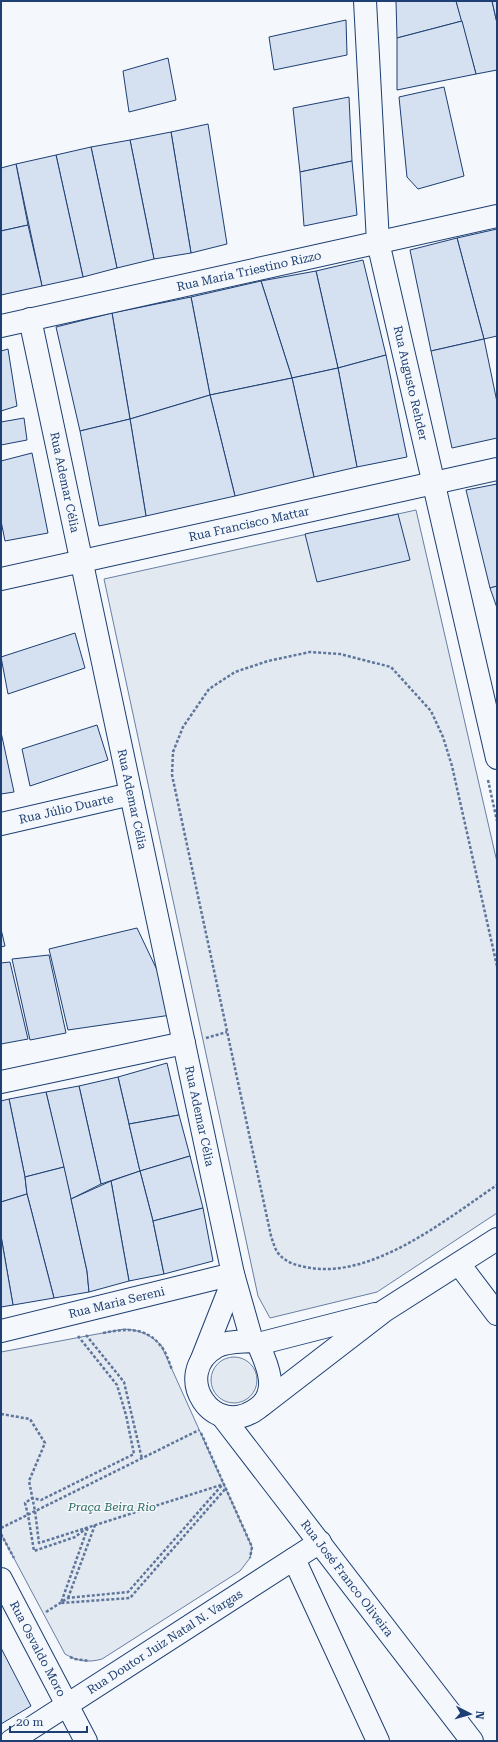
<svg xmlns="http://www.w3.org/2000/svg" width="498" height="1742" font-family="'Roboto Serif',serif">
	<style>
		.green { fill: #e3e9f0; stroke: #687fa3 }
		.building { fill: #d5e0f0; stroke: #1d3f73 }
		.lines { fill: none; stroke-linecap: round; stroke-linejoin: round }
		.minor-casing { stroke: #1d3f73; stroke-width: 24 }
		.path { stroke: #5e769c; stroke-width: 2.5; stroke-dasharray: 3 2; stroke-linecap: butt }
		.minor { stroke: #f4f7fb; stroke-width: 22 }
		.labels { text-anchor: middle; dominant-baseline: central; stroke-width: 3; stroke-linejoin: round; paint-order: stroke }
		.street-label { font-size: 12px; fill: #1d3f73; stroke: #f4f7fb }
		.park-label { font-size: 12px; font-style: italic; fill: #2c6c60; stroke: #f4f7fb }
	</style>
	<rect width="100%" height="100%" fill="#f4f7fb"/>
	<g class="green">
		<polygon points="416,510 497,862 497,1213 377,1292 270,1318 258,1296 104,579"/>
		<path d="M 124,1329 C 140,1330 149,1334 161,1345 L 252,1547 L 250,1558 L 240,1571 L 102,1659 C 88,1663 77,1661 65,1654 L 1,1534 L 1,1352 Z"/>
		<circle cx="234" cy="1380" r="23"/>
	</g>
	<g class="building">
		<polygon points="396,1 456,1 462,21 397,38"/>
		<polygon points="456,1 492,1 497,23 497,70 476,74"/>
		<polygon points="492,1 497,1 497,23"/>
		<polygon points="346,20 347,55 274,70 269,37"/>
		<polygon points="462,21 476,74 397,90 397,38"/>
		<polygon points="168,58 176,100 129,112 123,71"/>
		<polygon points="444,87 464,176 418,189 407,177 399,97"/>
		<polygon points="349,97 352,161 300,172 293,108"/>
		<polygon points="208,124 227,244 191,253 171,132"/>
		<polygon points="171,132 191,253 154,259 130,140"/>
		<polygon points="130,140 154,259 117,268 91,147"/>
		<polygon points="91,147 117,268 83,277 56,155"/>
		<polygon points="56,155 83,277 42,286 16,164"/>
		<polygon points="352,161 357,215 304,226 300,172"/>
		<polygon points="16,164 28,225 1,231 1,168"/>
		<polygon points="28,225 42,286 1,295 1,231"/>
		<polygon points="497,229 497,336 484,339 457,238"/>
		<polygon points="457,238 484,339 431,351 410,250"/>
		<polygon points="363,260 386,355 338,368 316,271"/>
		<polygon points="316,271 338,368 292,378 261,281"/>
		<polygon points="261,281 292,378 210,395 191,297"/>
		<polygon points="191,297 210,395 130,419 112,313"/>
		<polygon points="112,313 130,419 80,431 56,327"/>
		<polygon points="484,339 497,402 497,438 452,448 431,351"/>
		<polygon points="8,349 17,406 1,411 1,351"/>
		<polygon points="386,355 407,457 357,467 338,368"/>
		<polygon points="338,368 357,467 314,477 292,378"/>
		<polygon points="292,378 314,477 235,496 210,395"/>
		<polygon points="210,395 235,496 146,516 130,419"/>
		<polygon points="24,418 27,440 1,445 1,422"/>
		<polygon points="130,419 146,516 99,526 80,431"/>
		<polygon points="32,453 48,533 5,541 1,521 1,461"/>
		<polygon points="497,484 497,586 490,588 466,490"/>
		<polygon points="398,514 410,560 317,582 305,534"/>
		<polygon points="497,586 497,608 490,588"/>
		<polygon points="75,633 85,668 8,694 1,657"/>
		<polygon points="97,725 108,760 30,786 22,749"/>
		<polygon points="1,732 14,792 1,794"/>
		<polygon points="137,928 178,1014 68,1030 49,949"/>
		<polygon points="1,929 5,946 1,947"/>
		<polygon points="49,955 66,1033 30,1040 12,959"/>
		<polygon points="10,962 28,1039 1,1044 1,963"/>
		<polygon points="167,1063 179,1115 129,1124 118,1077"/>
		<polygon points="118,1077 140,1171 101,1184 79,1086"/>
		<polygon points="79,1086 101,1184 71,1199 46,1092"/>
		<polygon points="46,1092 64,1167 25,1177 9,1099"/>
		<polygon points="9,1099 25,1177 27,1194 1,1202 1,1101"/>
		<polygon points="179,1115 190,1156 140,1171 129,1124"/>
		<polygon points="190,1156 203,1208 153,1221 140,1171"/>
		<polygon points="64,1167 87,1271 89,1292 54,1298 27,1194 25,1177"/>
		<polygon points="140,1171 153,1221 164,1274 129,1281 111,1181"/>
		<polygon points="111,1181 129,1281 89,1292 87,1271 71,1199"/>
		<polygon points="27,1194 54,1298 13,1305 1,1236 1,1202"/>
		<polygon points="203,1208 213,1261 164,1274 153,1221"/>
		<polygon points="1,1236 13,1305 1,1307"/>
		<polygon points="1,1648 31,1706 1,1724"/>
	</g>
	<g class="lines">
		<g class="minor-casing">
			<g id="minor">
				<path id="s1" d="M 365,1 L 378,242 L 497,758"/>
				<path id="s2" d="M 30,319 L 233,1274 L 252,1341"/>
				<path id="s3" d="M 1,326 L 497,216"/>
				<path id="s4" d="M 1,579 L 497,469"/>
				<path id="s5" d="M 1,824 L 131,794"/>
				<polyline points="1,1082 184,1043"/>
				<polyline points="459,1264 497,1314"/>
				<path id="s6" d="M 1,1331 L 233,1274"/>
				<path d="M 252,1341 L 258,1344 C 267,1364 280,1392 258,1408 C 213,1442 170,1374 216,1347 C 226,1341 241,1342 252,1341 Z"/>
				<polyline points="258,1344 375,1314"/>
				<polyline points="202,1359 234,1278"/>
				<polyline points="262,1405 384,1311 497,1239"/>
				<path id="s7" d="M 222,1416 L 472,1741"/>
				<polyline points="294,1559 378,1741"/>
				<path id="s8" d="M 1,1579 L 86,1741"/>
				<path id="s9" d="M 11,1741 L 320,1542"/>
			</g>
		</g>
		<g class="path">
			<polyline points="488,780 497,821"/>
			<path d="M 497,966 L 452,766 L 443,737 L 431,711 L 391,667 L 340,654 L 310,652 L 268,661 L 235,672 L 209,689 L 183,727 L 173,752 L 172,775 L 271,1236 C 273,1242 275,1249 278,1253 C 285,1262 295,1265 305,1267 C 371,1281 445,1220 497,1185"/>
			<polyline points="206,1038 227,1032"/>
			<path d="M 103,1333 C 124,1329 145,1326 160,1345 C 166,1351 169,1362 172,1370"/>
			<polyline points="86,1335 124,1382 142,1459"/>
			<polyline points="78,1336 117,1385 126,1415 134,1454 41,1500 32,1498 25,1503 28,1515 34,1551 75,1537 88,1527 61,1603 130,1598 226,1488"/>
			<polyline points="1,1414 30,1419 45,1443 29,1481 35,1511 39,1543 224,1484"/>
			<polyline points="201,1433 252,1547 250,1558"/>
			<polyline points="1,1528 199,1430"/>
			<polyline points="1,1534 14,1558"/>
			<polyline points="68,1598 95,1525"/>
			<polyline points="46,1612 68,1598 128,1592 223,1484"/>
			<polyline points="70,1657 75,1659 89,1661"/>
		</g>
		<use href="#minor" class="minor"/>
	</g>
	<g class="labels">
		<g class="street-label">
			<text stroke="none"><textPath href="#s3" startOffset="254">Rua Maria Triestino Rizzo</textPath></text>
			<text stroke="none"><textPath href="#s1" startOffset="386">Rua Augusto Rehder</textPath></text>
			<text stroke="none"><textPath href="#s2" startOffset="167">Rua Ademar Célia</textPath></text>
			<text stroke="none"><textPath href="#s4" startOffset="254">Rua Francisco Mattar</textPath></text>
			<text stroke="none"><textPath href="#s2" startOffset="491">Rua Ademar Célia</textPath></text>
			<text stroke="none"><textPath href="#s5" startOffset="67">Rua Júlio Duarte</textPath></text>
			<text stroke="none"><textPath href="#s2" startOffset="815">Rua Ademar Célia</textPath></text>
			<text stroke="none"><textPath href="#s6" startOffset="119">Rua Maria Sereni</textPath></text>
			<text stroke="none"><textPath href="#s7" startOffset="205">Rua José Franco Oliveira</textPath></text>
			<text stroke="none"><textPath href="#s9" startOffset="183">Rua Doutor Juiz Natal N. Vargas</textPath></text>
			<text stroke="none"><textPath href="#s8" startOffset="79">Rua Osvaldo Moro</textPath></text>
		</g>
		<g class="park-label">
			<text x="112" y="1507">Praça Beira Rio</text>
		</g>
	</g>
	<rect width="498" height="1742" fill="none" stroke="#1d3f73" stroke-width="4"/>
	<g transform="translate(470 1714) rotate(96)" stroke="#f4f7fb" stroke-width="3" paint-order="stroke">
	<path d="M0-3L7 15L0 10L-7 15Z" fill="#1d3f73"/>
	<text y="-6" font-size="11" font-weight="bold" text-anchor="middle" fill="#1d3f73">N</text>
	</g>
	<path d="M10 1726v6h77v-6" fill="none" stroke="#1d3f73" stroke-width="2"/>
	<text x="16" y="1726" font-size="12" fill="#1d3f73" stroke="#f4f7fb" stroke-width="3" paint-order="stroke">20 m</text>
</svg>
